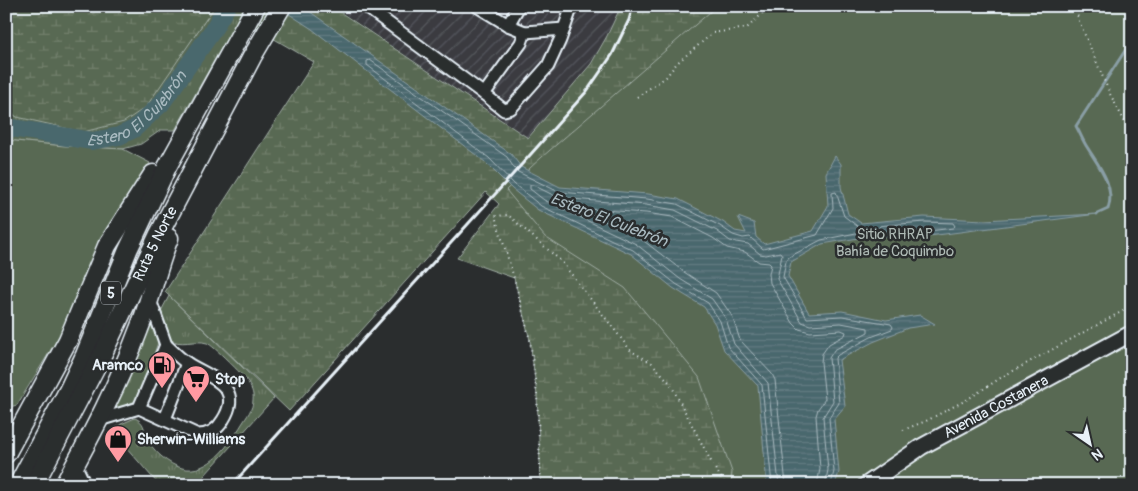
<svg xmlns="http://www.w3.org/2000/svg" width="1138" height="491" font-family="Pangolin,sans-serif">
	<style>
		.industrial { fill: url(#industrial-furrows) }
		.grass { fill: url(#grass-tufts); stroke: #a0ada5 }
		.wetland { fill: url(#wetland-marsh); stroke: #a0ada5 }
		.park { fill: #596952; stroke: #a0ada5 }
		.water { fill: url(#water-rules); stroke: #899ea5 }
		.lines { fill: none; stroke-linecap: round; stroke-linejoin: round }
		.shore { stroke: #a9bac0; stroke-width: 1 }
		.stream { stroke: #899ea5; stroke-width: 3 }
		.river { stroke: #4a676d; stroke-width: 18 }
		.minor-casing { stroke: #e8f1f8; stroke-width: 15 }
		.major-casing { stroke: #e8f1f8; stroke-width: 19 }
		.highway-casing { stroke: #e8f1f8; stroke-width: 21 }
		.path { stroke: #e8f1f8; stroke-width: 2; stroke-dasharray: 1 4; stroke-linecap: butt }
		.minor { stroke: #2a2d2e; stroke-width: 11 }
		.major { stroke: #2a2d2e; stroke-width: 15 }
		.highway { stroke: #2a2d2e; stroke-width: 18 }
		.rail { stroke: #e8f1f8; stroke-width: 3 }
		.labels { text-anchor: middle; dominant-baseline: central; stroke-width: 5; stroke-linejoin: round; paint-order: stroke }
		.shield { fill: #2a2d2e; stroke: #afb6bb; stroke-width: 1 }
		.shield-label { font-size: 14px; font-weight: bold; fill: #e8f1f8 }
		.park-label { font-size: 15px; fill: #afbbb6; stroke: #2a2d2e }
		.street-label { font-size: 15px; fill: #e8f1f8; stroke: #2a2d2e }
		.poi-label { font-size: 15px; font-weight: bold; fill: #e8f1f8; stroke: #2a2d2e; text-anchor: start }
		.water-label { font-size: 16px; font-style: italic; fill: #a9bac0; stroke: #2a2d2e }
	</style>
	<defs>
		<pattern id="industrial-furrows" width="10" height="10" patternUnits="userSpaceOnUse" patternTransform="scale(1.25)"><rect width="10" height="10" fill="#3a3b41"/><path d="M-1 1l2-2M0 10L10 0M9 11l2-2" fill="none" stroke="#56585d"/></pattern>
		<pattern id="grass-tufts" width="24" height="20" patternUnits="userSpaceOnUse" patternTransform="scale(1.25)"><rect width="24" height="20" fill="#596952"/><path d="M3 7l-1-3M5 7V3M7 7l1-3M15 17l-1-3M17 17v-4M19 17l1-3" fill="none" stroke="#717f6c"/></pattern>
		<pattern id="wetland-marsh" width="20" height="14" patternUnits="userSpaceOnUse" patternTransform="scale(1.25)"><rect width="20" height="14" fill="#596952"/><path d="M1 5h8M5 5V1M11 12h8M15 12V8" fill="none" stroke="#717f6c"/></pattern>
		<pattern id="water-rules" width="6" height="5" patternUnits="userSpaceOnUse" patternTransform="scale(1.25)"><rect width="6" height="5" fill="#4a676d"/><path d="M0 2.5h6" fill="none" stroke="#647d83"/></pattern>
	</defs>
	<rect width="100%" height="100%" fill="#2a2d2e"/>
	<filter id="ink" filterUnits="userSpaceOnUse"><feTurbulence type="fractalNoise" baseFrequency=".02" numOctaves="2"/><feDisplacementMap in="SourceGraphic" scale="10" xChannelSelector="R" yChannelSelector="G"/><feConvolveMatrix kernelMatrix="1 2 1 2 8 2 1 2 1" color-interpolation-filters="sRGB"/></filter>
	<g filter="url(#ink)">
		<polygon class="industrial" points="333,6 621,6 607,36 591,64 528,138"/>
		<g class="grass">
			<polygon points="215,6 249,6 232,29 175,130 161,130 141,144 123,149 64,146 6,140 6,109 17,117 179,58"/>
			<path d="M 169,296 L 274,398 L 196,485 L 159,485 L 112,431 L 121,424 L 135,418 C 144,422 144,428 146,436 C 151,450 169,465 182,468 C 208,476 231,442 242,424 C 247,416 253,409 253,400 C 254,393 251,388 248,382 C 244,376 213,345 207,343 C 195,339 179,347 170,339 L 160,313 Z"/>
			<polygon points="152,317 159,340 137,400 112,412"/>
		</g>
		<g class="wetland">
			<polygon points="6,6 215,6 146,107 124,122 83,132 17,117 6,109"/>
			<polygon points="249,6 331,6 528,138 591,64 607,36 621,6 1132,6 631,254 767,485 541,485 537,395 530,340 514,278 457,258 499,204 486,192 289,411 165,292 314,62 257,29 232,29"/>
		</g>
		<g class="park">
			<polygon points="717,6 1132,6 1132,485 731,485 732,472 699,377 625,288 545,237 506,190 542,157"/>
			<polygon points="6,140 64,146 123,149 150,163 95,260 60,335 17,405 6,408"/>
		</g>
		<polygon class="water" points="277,6 298,6 306,9 511,154 521,167 560,187 648,194 678,199 723,222 735,231 746,233 738,217 754,223 756,237 764,244 813,231 828,206 826,173 835,156 841,164 841,187 848,214 861,223 924,217 984,220 1097,214 922,237 871,236 822,244 791,262 788,276 809,313 842,311 886,320 920,315 935,324 908,328 873,342 839,360 845,406 834,419 839,472 835,485 767,485 758,386 724,350 715,324 704,307 673,288 631,254 538,210 512,189 485,162 312,29"/>
		<g class="lines">
			<g class="shore">
				<polygon points="925,222 953,223 955,226 953,228 921,232 881,231 878,229 880,226"/>
				<polyline points="772,485 762,385 728,347 720,321 708,303 676,284 633,250 541,206 515,185 489,158 367,65 367,61 370,60 507,157 514,168 518,172 559,192 647,199 677,204 720,226 733,235 743,238 750,237 763,249 817,235 833,208 832,193 836,192 844,216 861,229 861,232 821,240 789,257 786,261 783,277 807,318 842,316 891,324 893,327 892,329 871,337 838,355 835,358 839,403 829,418 834,471 831,485"/>
				<polyline points="779,485 768,383 734,344 726,319 712,299 680,279 636,244 544,200 530,189 530,185 533,185 559,198 646,205 675,210 717,231 730,241 748,244 760,254 766,255 780,252 782,255 777,279 802,322 810,325 841,323 868,328 868,332 834,350 829,358 833,401 823,417 828,470 825,485"/>
				<polyline points="786,485 775,380 772,374 740,340 732,316 716,293 684,272 640,238 588,213 588,209 646,213 672,217 713,238 727,248 745,252 759,262 769,263 771,265 769,274 770,283 793,323 799,329 810,332 841,330 846,332 845,335 829,344 822,354 821,362 825,399 818,409 816,416 820,469 817,485"/>
			</g>
			<path class="stream" d="M 1097,214 L 1108,209 C 1116,186 1098,165 1087,147 C 1083,141 1080,133 1076,126 L 1132,40"/>
			<path class="river" id="s1" d="M 6,127 L 92,141 L 119,136 L 134,129 L 161,104 L 213,30 L 227,6"/>
			<g class="minor-casing">
				<g id="minor">
					<polyline points="365,6 484,94 521,43 525,32 508,25 477,6"/>
					<polyline points="508,25 519,6"/>
					<polyline points="525,32 564,29"/>
					<polyline points="484,94 504,110 511,108 548,66 560,40 572,6"/>
					<path d="M 139,408 L 198,435 C 209,435 218,429 223,420 C 245,385 208,377 187,363 C 179,358 173,351 166,345"/>
					<polyline points="165,419 187,363"/>
					<polyline points="99,420 139,408 166,345 150,300"/>
					<polyline points="75,464 85,485"/>
				</g>
			</g>
			<g class="major-casing">
				<g id="major">
					<path id="s2" d="M 866,485 L 921,447 L 1132,333"/>
				</g>
			</g>
			<g class="highway-casing">
				<g id="highway">
					<polyline points="6,454 68,340 107,246 153,174"/>
					<polyline points="18,485 69,389 85,355 128,250 167,167 256,6"/>
					<path id="s3" d="M 34,485 L 103,353 L 158,236 L 252,57 L 282,6"/>
					<path d="M 64,485 C 92,434 119,383 139,329 C 151,299 157,268 169,238"/>
				</g>
			</g>
			<g class="path">
				<polyline points="1075,6 1079,21 1110,94 1127,126 1132,129"/>
				<polyline points="637,97 666,77 677,63 713,33 747,28 762,14 767,6"/>
				<polyline points="903,430 926,421 968,399 1002,377 1132,306"/>
				<polyline points="541,485 537,395 530,340 514,278 495,216 508,215 561,261 631,351 652,363 670,383 714,467 726,485"/>
			</g>
			<use href="#minor" class="minor"/>
			<use href="#major" class="major"/>
			<use href="#highway" class="highway"/>
			<polyline class="rail" points="232,485 497,192 587,91 612,55 629,20 633,6"/>
		</g>
	</g>
	<defs>
		<g id="fuel-pin" transform="scale(1.4375)"><path d="M0 17L-7.5 6A9.5 9.5 0 1 1 7.5 6Z" fill="#ff9aa2" stroke="#2a2d2e"/><path d="M-5.5-6h7V0h2V4h1.3V-2.5L3-4.5l.8-.8L6-3V5H2.5V1h-1V6h-7ZM-4.2-4.7v3.2H.2V-4.7Z" fill="#111"/></g>
		<g id="supermarket-pin" transform="scale(1.4375)"><path d="M0 17L-7.5 6A9.5 9.5 0 1 1 7.5 6Z" fill="#ff9aa2" stroke="#2a2d2e"/><path d="M-6-5.5h2.5l.6 2H6L4.5 2H-2.5L-4.4-4H-6ZM-1.5 3.2a1.3 1.3 0 1 0 .1 0ZM3 3.2a1.3 1.3 0 1 0 .1 0Z" fill="#111"/></g>
		<g id="shop-pin" transform="scale(1.4375)"><path d="M0 17L-7.5 6A9.5 9.5 0 1 1 7.5 6Z" fill="#ff9aa2" stroke="#2a2d2e"/><path d="M-5-2.5h2.3a2.7 3.5 0 0 1 5.4 0H5L5.5 6h-11ZM-1.5-2.5h3a1.5 2.3 0 0 0-3 0Z" fill="#111"/></g>
	</defs>
	<g fill-rule="evenodd">
		<use href="#fuel-pin" x="162" y="365"/>
		<use href="#supermarket-pin" x="196" y="379"/>
		<use href="#shop-pin" x="118" y="439"/>
	</g>
	<g class="labels">
		<rect class="shield" x="101" y="281.5" width="20" height="23" rx="4"/>
		<g class="shield-label">
			<text x="111" y="293">5</text>
		</g>
		<g class="park-label">
			<text x="895" y="234">Sitio RHRAP<tspan x="895" dy="17">Bahía de Coquimbo</tspan></text>
		</g>
		<g class="street-label">
			<text stroke="none"><textPath href="#s3" startOffset="270">Ruta 5 Norte</textPath></text>
			<text stroke="none"><textPath href="#s2" startOffset="152">Avenida Costanera</textPath></text>
		</g>
		<g class="poi-label">
			<text x="143" y="365" text-anchor="end">Aramco</text>
			<text x="215" y="379">Stop</text>
			<text x="137" y="439">Sherwin-Williams</text>
		</g>
		<g class="water-label">
			<text stroke="none"><textPath href="#s1" startOffset="144">Estero El Culebrón</textPath></text>
			<text transform="translate(609 220) rotate(21)">Estero El Culebrón</text>
		</g>
	</g>
	<rect width="1138" height="491" fill="none" stroke="#2a2d2e" stroke-width="25"/>
	<rect x="12" y="12" width="1113" height="466" fill="none" stroke="#e8f1f8" stroke-width="2" filter="url(#ink)"/>
	<g transform="translate(1090 444) rotate(146)" stroke="#2a2d2e" stroke-width="4" paint-order="stroke">
	<path d="M0-4L9 19L0 12L-9 19Z" fill="#e8f1f8"/>
	<text y="-8" font-size="14" font-weight="bold" text-anchor="middle" fill="#e8f1f8">N</text>
	</g>
</svg>
